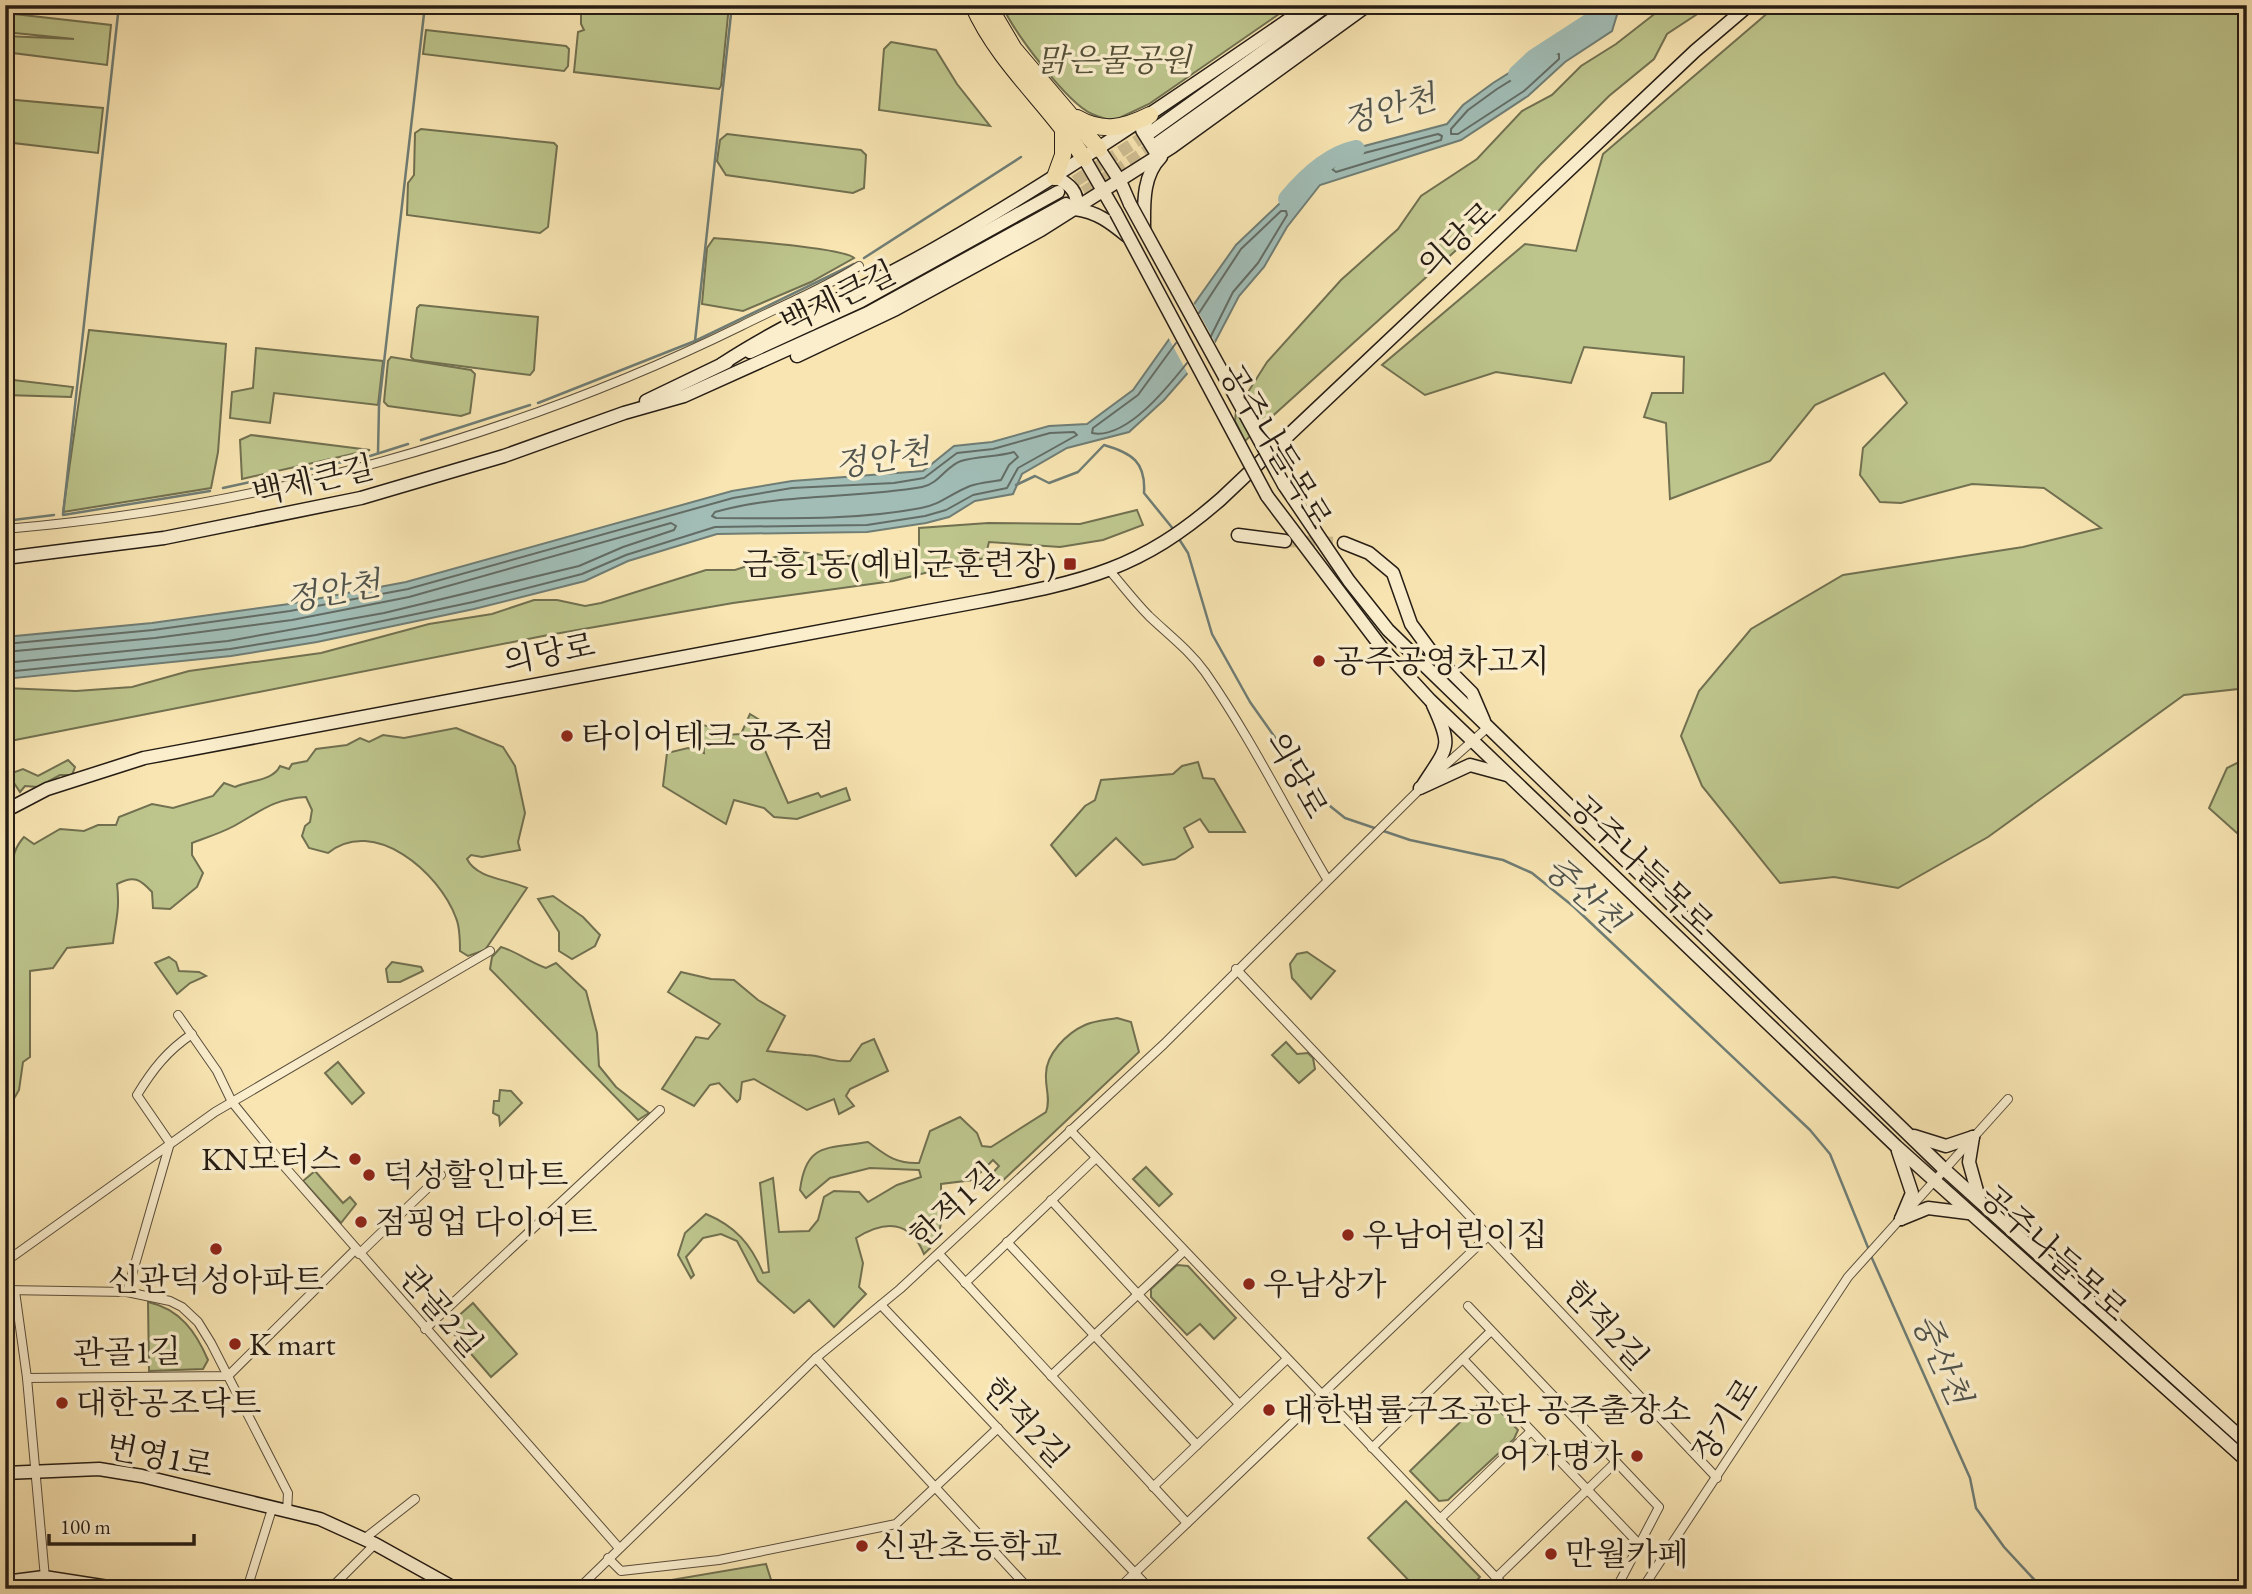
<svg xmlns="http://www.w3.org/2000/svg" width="2252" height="1594" font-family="'EB Garamond','Noto Serif KR',serif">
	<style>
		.green { fill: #bdc58c; stroke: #717050; stroke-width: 2 }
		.water { fill: #a1bdb6; stroke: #6f7d75; stroke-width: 2 }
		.pier { fill: #f8e5b2 }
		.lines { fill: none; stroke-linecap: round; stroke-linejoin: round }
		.shore { stroke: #636c65; stroke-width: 2 }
		.stream { stroke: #6f7d75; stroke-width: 2.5 }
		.river { stroke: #a1bdb6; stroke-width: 18 }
		.secondary-tunnel { stroke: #cebd92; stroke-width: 12; stroke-dasharray: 12 6; stroke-linecap: butt }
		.street-casing { stroke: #5a4e3c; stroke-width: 10 }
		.secondary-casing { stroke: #251c14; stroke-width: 15 }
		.highway-casing { stroke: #251c14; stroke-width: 18 }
		.street { stroke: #faeecd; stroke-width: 8 }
		.secondary { stroke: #faeecd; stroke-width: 12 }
		.highway { stroke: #f8e5b2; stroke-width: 16 }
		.secondary-bridge-casing { stroke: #251c14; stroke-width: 15; stroke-linecap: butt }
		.secondary-bridge { stroke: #faeecd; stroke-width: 12 }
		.poi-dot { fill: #8f2418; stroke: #faeecd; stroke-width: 2.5 }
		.labels { text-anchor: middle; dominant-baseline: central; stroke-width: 7; stroke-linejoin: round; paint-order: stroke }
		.park-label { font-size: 32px; font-style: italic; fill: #534f38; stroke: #faeecd }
		.street-label { font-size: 32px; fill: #251c14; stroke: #faeecd }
		.poi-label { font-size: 32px; fill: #251c14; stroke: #faeecd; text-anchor: start }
		.water-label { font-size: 33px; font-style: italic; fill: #50544d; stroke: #faeecd }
	</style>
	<rect width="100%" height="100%" fill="#f8e5b2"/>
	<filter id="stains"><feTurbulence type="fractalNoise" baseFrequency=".00286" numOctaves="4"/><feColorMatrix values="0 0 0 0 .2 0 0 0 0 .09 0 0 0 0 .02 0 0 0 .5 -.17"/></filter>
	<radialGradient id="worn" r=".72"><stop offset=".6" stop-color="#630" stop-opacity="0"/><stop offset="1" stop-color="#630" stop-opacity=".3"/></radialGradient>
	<g class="green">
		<polygon points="581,5 729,5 721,86 719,89 574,72 578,32 584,30 581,24"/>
		<path d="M 1002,5 L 1292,5 L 1149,104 L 1113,121 C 1106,119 1098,117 1092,114 C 1067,103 1013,31 1002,5 Z"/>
		<polygon points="1666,5 1711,5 1667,34 1654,59 1609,96 1540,165 1495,215 1245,441 1235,421 1236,411 1267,362 1341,280 1398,229 1421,196 1477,159 1522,111 1552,95 1581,66 1616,44"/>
		<polygon points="1777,5 2247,5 2247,688 2184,695 1988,837 1898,888 1834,877 1780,883 1702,786 1681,736 1699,691 1751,629 1843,575 2023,547 2101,528 2044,488 1972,484 1901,503 1880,502 1860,475 1863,448 1907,403 1884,373 1815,405 1770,461 1670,499 1666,423 1644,417 1652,393 1683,393 1684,357 1584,347 1571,383 1496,372 1425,395 1382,365 1525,244 1576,251 1603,154"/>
		<polygon points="5,13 111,25 107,65 5,52 5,36 74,39 5,32"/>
		<polygon points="426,30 566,46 569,49 568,66 564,71 423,54"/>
		<polygon points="891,42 936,50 957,84 990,126 879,110 884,49"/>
		<polygon points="5,99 103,108 98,153 5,142"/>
		<polygon points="421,129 554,143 557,146 548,227 540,233 407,215 408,183 414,175 415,133"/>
		<polygon points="727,134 861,150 866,155 864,188 853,193 726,175 717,161 720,140"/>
		<path d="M 714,238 C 735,240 845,248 854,258 L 811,282 L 743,311 L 702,304 L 707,248 Z"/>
		<polygon points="420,305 538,317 534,370 530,375 414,360 411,357 417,308"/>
		<polygon points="89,330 226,344 218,452 211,488 63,512"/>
		<polygon points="256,348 383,361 378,405 274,393 270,423 230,418 232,392 253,388"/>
		<polygon points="391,357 471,370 475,374 470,413 461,416 388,406 384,402 388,361"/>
		<polygon points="5,379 73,387 71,397 5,395"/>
		<polygon points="251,435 370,450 242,479 240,440"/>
		<polygon points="1137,510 1143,525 1103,540 1060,547 989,542 985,558 893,581 733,603 543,636 5,742 5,688 76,691 132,687 189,671 321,653 429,624 492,614 534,600 557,600 585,606 601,603 706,570 735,570 784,554 801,552 837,557 919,550 919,528 988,523 1080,524"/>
		<polygon points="750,714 768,725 760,739 788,803 818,793 821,797 846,788 850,800 797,819 774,817 764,808 734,800 726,824 663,786 667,753 688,748 704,753 702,725 712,727 725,735 741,734"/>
		<path d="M 456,728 L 503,747 L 515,766 L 525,813 L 518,842 L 520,850 L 482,857 L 471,855 L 467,859 C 477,879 508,879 527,888 L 485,950 L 468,956 L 460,951 C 460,941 460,927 456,918 C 439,872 374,816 328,853 L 309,848 L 302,836 L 305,826 L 310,822 L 312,810 L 306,797 C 273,799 261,811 234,826 C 221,833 205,838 192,843 L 192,855 L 203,873 L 197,887 L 170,909 L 153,908 L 152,892 C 140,879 134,875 117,884 C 120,909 116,919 113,943 L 67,948 L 53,968 L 30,971 L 30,1057 L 23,1062 L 19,1090 L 5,1114 L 5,891 C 19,872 5,858 24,837 L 34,844 L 60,829 L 84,831 L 98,825 L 116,825 L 119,817 L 152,804 L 173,808 L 213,796 L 224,783 L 235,787 C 250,780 273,781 280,766 L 289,769 L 292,764 L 307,761 L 316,749 L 347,745 L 360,738 L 369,742 L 383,735 L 404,738 Z"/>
		<polygon points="2247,758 2247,842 2209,808 2227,768"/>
		<polygon points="68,760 75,767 72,775 60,775 38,787 25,786 20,792 10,777 12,773 23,769 38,776"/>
		<polygon points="1198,762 1203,778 1214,779 1245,832 1209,832 1200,819 1184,828 1193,847 1175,859 1143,865 1116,838 1076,876 1051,845 1085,806 1095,800 1101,780 1173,774 1182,766"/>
		<polygon points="553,896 583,917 600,935 595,946 572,959 559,951 559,932 538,899"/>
		<path d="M 501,947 C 518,952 529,962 546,968 L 556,963 L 586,991 L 597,1033 L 599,1066 L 616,1087 L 649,1113 L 638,1120 L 490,969 L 492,957 Z"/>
		<polygon points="1307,952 1335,971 1311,999 1292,978 1290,964 1297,954"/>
		<polygon points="169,957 176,962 179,971 199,972 206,976 190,983 177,994 155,963"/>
		<polygon points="392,962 421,967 423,971 400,982 388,982 386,969"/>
		<path d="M 681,972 L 711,979 L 734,980 L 758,1000 L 785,1016 L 767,1051 C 781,1053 793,1054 806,1055 C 823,1055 830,1063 850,1061 L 862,1044 L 874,1039 L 888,1071 L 850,1089 L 846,1096 L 854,1106 L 839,1114 L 834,1099 L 807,1110 L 754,1079 L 742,1082 L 740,1099 L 737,1102 L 719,1083 L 710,1085 L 694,1106 L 662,1089 L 696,1037 L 708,1039 L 720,1024 L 668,992 Z"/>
		<path d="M 1117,1018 L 1131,1022 L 1139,1052 L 996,1187 L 988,1178 L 999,1166 L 993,1160 L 973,1180 L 941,1184 C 941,1210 947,1235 924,1254 C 910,1220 885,1220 856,1238 L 863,1263 L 859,1287 L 866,1294 L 834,1327 L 809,1300 L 794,1313 L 758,1281 L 737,1241 L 721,1234 L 703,1238 L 686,1257 L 694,1275 L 691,1278 L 678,1255 L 685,1233 L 706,1214 C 735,1226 751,1244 763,1273 L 769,1272 L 760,1183 L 773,1178 L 779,1232 L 809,1231 L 818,1220 L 824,1197 L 834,1191 L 859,1192 L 868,1202 L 897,1185 L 921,1177 L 919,1170 L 870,1168 L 830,1178 L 806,1198 L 800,1190 C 806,1142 827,1149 868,1142 C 886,1155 895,1164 919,1163 L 930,1131 L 960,1117 L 977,1133 L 982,1146 L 991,1147 L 1046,1112 C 1051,1099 1045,1088 1046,1074 C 1046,1054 1067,1033 1085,1025 C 1094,1021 1107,1020 1117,1018 Z"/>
		<polygon points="1286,1042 1297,1054 1308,1053 1313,1058 1315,1069 1299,1083 1272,1055"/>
		<polygon points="338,1062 364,1093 352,1104 325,1073"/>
		<polygon points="500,1090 511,1091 522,1103 500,1125 499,1116 493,1113 494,1101 499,1101"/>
		<polygon points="1146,1167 1172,1194 1159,1206 1133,1179"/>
		<polygon points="315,1171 343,1203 350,1197 356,1204 341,1223 303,1181"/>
		<polygon points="1177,1265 1188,1266 1236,1318 1214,1339 1200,1324 1187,1335 1151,1297 1151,1289"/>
		<path d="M 148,1302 C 180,1309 196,1332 208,1360 L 203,1369 L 149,1371 Z"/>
		<polygon points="473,1303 517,1354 491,1377 447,1326"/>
		<polygon points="1486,1397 1518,1430 1514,1439 1448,1500 1439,1501 1410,1471"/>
		<polygon points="1406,1501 1480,1577 1468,1589 1417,1589 1368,1538"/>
		<polygon points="766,1564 774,1589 673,1589 671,1580"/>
	</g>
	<polygon class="water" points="1593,5 1620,5 1612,31 1565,62 1528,96 1461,140 1320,185 1287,227 1264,267 1239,296 1215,342 1164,400 1129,432 1067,448 1022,474 1013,494 975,501 949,517 926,523 867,532 717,534 628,561 585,581 474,609 317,642 231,656 5,679 5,637 152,623 289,604 406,582 732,491 792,481 923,471 954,446 992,442 1049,426 1087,424 1133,390 1236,245 1299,185 1338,153 1447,124 1463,105 1493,83 1587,24"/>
	<polygon class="pier" points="1193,302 1217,346 1189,376 1168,337"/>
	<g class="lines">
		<g class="shore">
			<polygon points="1555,53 1559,54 1559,59 1524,91 1458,134 1451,134 1451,129 1468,110 1497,89"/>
			<polygon points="1438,134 1442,136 1441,140 1336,172 1332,169 1341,159"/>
			<polyline points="1199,313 1241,249 1281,211 1286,211 1287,215 1258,263 1233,292 1211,336"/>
			<path d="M 1176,343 L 1138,395 L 1093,428 L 1092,433 C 1126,440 1168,387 1187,363"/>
			<path d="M 1014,452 L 1018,457 L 1009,465 L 1001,480 C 991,482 979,483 970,486 C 952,493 940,505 921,508 C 853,521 784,518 716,518 L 712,516 L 715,512 C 783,493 853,499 922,487 C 939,484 946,466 961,461 C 978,456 997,457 1014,452 Z"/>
			<polyline points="5,644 153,630 290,611 408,589 733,498 792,488 894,483 924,478 957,453 993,449 1050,433 1074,432 1077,435 1018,468 1007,488 973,495 946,510 925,516 867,525 715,527 626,555 582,574 473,602 316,635 230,649 5,672"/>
			<polyline points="5,652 155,638 292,620 409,597 671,523 676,526 674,530 623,547 579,566 384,613 228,641 5,663"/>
		</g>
		<g class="stream">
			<polyline points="119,5 63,515 210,491"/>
			<polyline points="864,258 1021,157"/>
			<polyline points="695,341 732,5"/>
			<polyline points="538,403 695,341 854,264"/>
			<polyline points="421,440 530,405"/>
			<polyline points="378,453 379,406 425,5"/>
			<path d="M 1016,485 L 1035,476 L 1049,483 L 1078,472 L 1104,445 C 1132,453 1146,462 1144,493 L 1174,530"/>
			<polyline points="223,488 370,456 408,444"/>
			<polyline points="5,521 54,515"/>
			<polyline points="1179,539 1188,553 1212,634 1250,702 1315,794 1345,818 1410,840 1503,860 1532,873 1574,907 1810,1130 1830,1154 1869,1250"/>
			<polyline points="1871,1256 1970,1478 1976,1508 2004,1547 2043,1589"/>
		</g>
		<g class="river">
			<polyline points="1517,74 1534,58 1599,16 1602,5"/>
			<path d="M 1287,199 C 1305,177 1328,155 1356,149"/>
		</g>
		<g class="secondary-tunnel">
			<polyline points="1060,191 1151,132"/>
			<polyline points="1069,202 1158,143"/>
			<polyline points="1285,541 1344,543"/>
		</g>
		<g class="street-casing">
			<g id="street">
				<path d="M 5,529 C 257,508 515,437 741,326 C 780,306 822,290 859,266"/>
				<path d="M 1110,571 C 1123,586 1135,602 1149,616 C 1169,635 1189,650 1205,672 C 1251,738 1286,810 1327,879"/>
				<polyline points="1432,777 1487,728"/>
				<polyline points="1236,969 1717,1478"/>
				<polyline points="178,1015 217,1071 232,1102 284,1166 619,1548"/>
				<polyline points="1070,1130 1507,1589"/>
				<polyline points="1051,1200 1239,1404"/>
				<polyline points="1007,1242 1197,1445"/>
				<polyline points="359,1254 441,1175"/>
				<polyline points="939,1254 1187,1523"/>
				<polyline points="5,1262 215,1112 490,951"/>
				<polyline points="965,1283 1096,1158"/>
				<polyline points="5,1290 127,1292 170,1301 182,1307 198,1322 211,1343 288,1493 287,1512"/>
				<polyline points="15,1291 27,1378 46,1589"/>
				<path d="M 127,1292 L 170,1143 L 137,1095 C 153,1069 167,1051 192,1034"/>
				<polyline points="881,1305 1150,1589"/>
				<polyline points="1468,1306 1659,1507 1616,1589"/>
				<polyline points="425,1329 660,1110"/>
				<polyline points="816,1358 1029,1589"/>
				<polyline points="1463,1359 1639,1544"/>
				<polyline points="1051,1376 1184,1251"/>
				<polyline points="27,1378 228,1376 355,1250"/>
				<polyline points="1372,1448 1491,1331"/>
				<polyline points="1153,1487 1286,1360"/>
				<polyline points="1440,1519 1531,1431"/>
				<polyline points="364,1539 415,1499"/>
				<polyline points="608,1558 621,1571 719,1560 896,1524 998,1428"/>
				<polyline points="1496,1578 1616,1462"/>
				<polyline points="247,1589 272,1509"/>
				<polyline points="330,1589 375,1544"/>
				<polyline points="578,1589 816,1358 900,1289 1164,1044 1423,786"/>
				<polyline points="1118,1589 1488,1236"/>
				<polyline points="1642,1589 1848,1277 2008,1099"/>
			</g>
		</g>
		<g class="secondary-casing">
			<g id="secondary">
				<polyline points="1149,116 1142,130 1155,151 1162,151"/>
				<polyline points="1151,132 1328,5"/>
				<polyline points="1158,143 1352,5"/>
				<polyline points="1099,149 1120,181 1130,204"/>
				<polyline points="1084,158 1116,213"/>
				<path d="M 1055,177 C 1068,183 1081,193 1075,209 C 1097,212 1110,222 1127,236"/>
				<path d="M 1144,229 C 1144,205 1142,176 1161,157"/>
				<polyline points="750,352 861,301 1058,192"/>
				<polyline points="797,356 896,309 1041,230 1172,147 1368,5"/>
				<path d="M 722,364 C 791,319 869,287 941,245 C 1068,172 1189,88 1310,5"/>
				<polyline points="646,401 727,362"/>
				<polyline points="1284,485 1349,581 1388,630 1945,1170 2247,1443"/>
				<polyline points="1267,496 1382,648 1430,700 1896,1146 2247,1461"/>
				<polyline points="1238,535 1285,541"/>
				<polyline points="1344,543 1369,553 1393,573 1411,624 1433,654 1472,693 1484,721"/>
				<polyline points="5,558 164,538 361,498 504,456 624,413 684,396 868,313 1066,204"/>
				<path d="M 1423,785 C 1448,746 1453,748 1433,705"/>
				<polyline points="1420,788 1470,765 1507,775"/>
				<path d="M 5,811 L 47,789 L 144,758 L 982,601 C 1085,581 1140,570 1221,499 L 1695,51 L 1749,5"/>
				<polyline points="1914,1136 1946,1146 1973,1137"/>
				<polyline points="1973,1137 1969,1162 1979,1198"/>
				<polyline points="1898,1151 1912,1193 1901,1219"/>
				<polyline points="1901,1219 1928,1208 1968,1213"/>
				<polyline points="5,1473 99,1469 142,1476 320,1519 375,1544 456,1589"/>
				<polyline points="5,1582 44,1577 121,1589"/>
			</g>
		</g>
		<g class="highway-casing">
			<g id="highway">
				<path d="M 973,5 C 999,64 1050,105 1084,158"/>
				<polyline points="988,5 1014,49 1099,149"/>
				<path d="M 1077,118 C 1103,133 1124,128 1150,115"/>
				<polyline points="1055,177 1063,155 1063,127"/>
			</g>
		</g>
		<use href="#street" class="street"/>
		<use href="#secondary" class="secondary"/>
		<use href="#highway" class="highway"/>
		<g class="secondary-bridge-casing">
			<g id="secondary-bridge">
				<polyline points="1130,204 1284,485"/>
				<polyline points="1116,213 1267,496"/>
			</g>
		</g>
		<use href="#secondary-bridge" class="secondary-bridge"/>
	</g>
	<g class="poi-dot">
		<rect x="1063" y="557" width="14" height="14" rx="3.5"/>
		<circle cx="1319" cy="661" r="7"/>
		<circle cx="567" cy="736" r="7"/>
		<circle cx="355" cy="1159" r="7"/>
		<circle cx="369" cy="1175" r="7"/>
		<circle cx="361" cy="1222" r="7"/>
		<circle cx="1348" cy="1235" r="7"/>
		<circle cx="216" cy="1249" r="7"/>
		<circle cx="1249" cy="1284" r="7"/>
		<circle cx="235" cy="1344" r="7"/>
		<circle cx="62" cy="1403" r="7"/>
		<circle cx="1269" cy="1410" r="7"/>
		<circle cx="1637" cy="1456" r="7"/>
		<circle cx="862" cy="1546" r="7"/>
		<circle cx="1551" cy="1554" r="7"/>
	</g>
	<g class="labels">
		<g class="park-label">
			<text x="1114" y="60">맑은물공원</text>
		</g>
		<g class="street-label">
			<text transform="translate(1457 239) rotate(-43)">의당로</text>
			<text transform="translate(838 297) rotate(-26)">백제큰길</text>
			<text transform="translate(1276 446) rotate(59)">공주나들목로</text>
			<text transform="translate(313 480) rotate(-13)">백제큰길</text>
			<text transform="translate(549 653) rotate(-11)">의당로</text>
			<text transform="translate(1297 775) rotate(61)">의당로</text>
			<text transform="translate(1642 865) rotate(44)">공주나들목로</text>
			<text transform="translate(954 1205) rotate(-43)">한적1길</text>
			<text transform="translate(2054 1253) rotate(42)">공주나들목로</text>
			<text transform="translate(441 1311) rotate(49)">관골2길</text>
			<text transform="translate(1606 1325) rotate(47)">한적2길</text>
			<text transform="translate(127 1352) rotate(-1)">관골1길</text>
			<text transform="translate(1725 1420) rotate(-57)">장기로</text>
			<text transform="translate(1026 1422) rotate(47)">한적2길</text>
			<text transform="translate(160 1456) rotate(11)">번영1로</text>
		</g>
		<g class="poi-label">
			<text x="1056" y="564" text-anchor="end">금흥1동(예비군훈련장)</text>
			<text x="1333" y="661">공주공영차고지</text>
			<text x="581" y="736">타이어테크 공주점</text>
			<text x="341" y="1159" text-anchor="end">KN모터스</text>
			<text x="383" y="1175">덕성할인마트</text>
			<text x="375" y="1222">점핑업 다이어트</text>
			<text x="1362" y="1235">우남어린이집</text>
			<text x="216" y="1280" text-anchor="middle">신관덕성아파트</text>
			<text x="1263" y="1284">우남상가</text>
			<text x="249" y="1344">K mart</text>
			<text x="76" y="1403">대한공조닥트</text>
			<text x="1283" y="1410">대한법률구조공단 공주출장소</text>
			<text x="1623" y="1456" text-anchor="end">어가명가</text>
			<text x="876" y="1546">신관초등학교</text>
			<text x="1565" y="1554">만월카페</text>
		</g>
		<g class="water-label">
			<text transform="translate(1389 109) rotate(-16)">정안천</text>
			<text transform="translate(882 458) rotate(-9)">정안천</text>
			<text transform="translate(333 591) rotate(-10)">정안천</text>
			<text transform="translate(1586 894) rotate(41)">중산천</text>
			<text transform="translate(1942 1359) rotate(66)">중산천</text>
		</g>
	</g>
	<rect width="2252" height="1594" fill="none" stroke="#f8e5b2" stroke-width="28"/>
	<rect x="7" y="7" width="2238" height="1580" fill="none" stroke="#251c14" stroke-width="3.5"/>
	<rect x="14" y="14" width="2224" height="1566" fill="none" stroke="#251c14" stroke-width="2"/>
	<path d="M49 1534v10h145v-10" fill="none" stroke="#251c14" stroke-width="3.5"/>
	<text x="60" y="1534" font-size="21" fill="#251c14" stroke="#faeecd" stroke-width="5" paint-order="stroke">100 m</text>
	<rect width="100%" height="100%" filter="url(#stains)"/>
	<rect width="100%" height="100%" fill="url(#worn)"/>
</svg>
